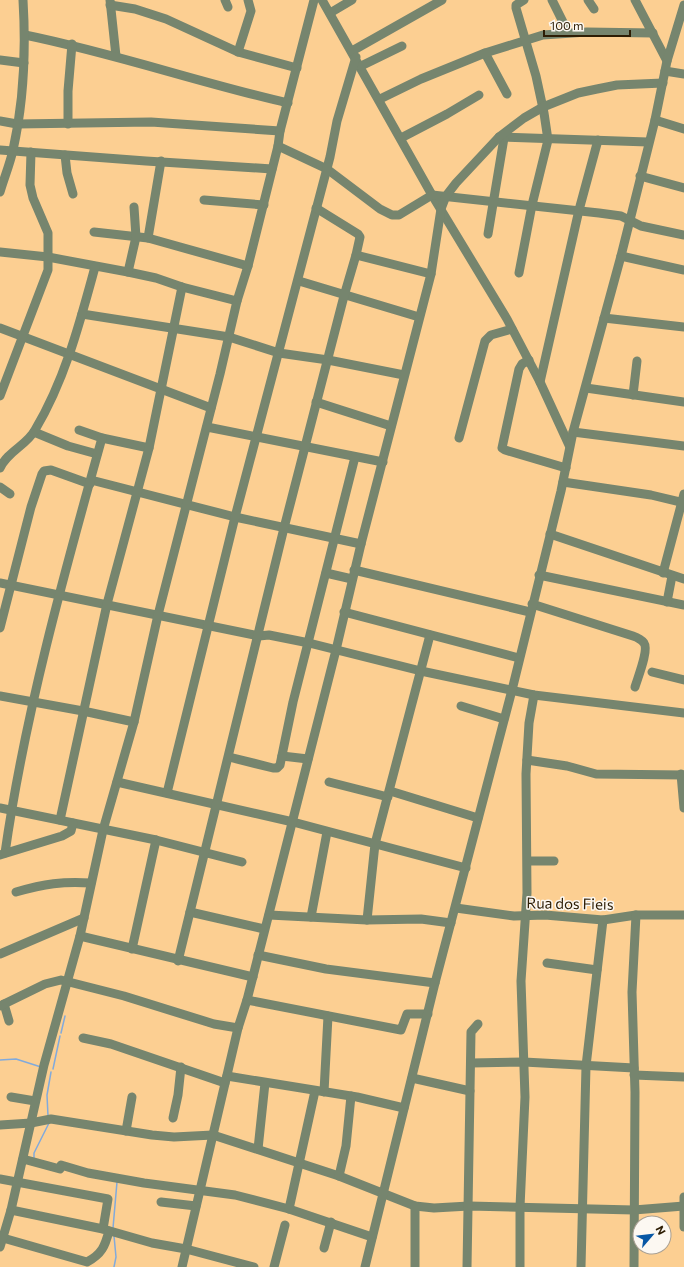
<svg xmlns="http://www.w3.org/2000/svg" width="684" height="1267" font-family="Commissioner,sans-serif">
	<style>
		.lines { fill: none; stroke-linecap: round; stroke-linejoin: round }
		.stream { stroke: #81aadc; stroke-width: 1.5 }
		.minor { stroke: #76856e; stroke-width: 9 }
		.labels { text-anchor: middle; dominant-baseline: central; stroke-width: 3; stroke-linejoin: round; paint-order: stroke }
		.street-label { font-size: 15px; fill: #2d1d04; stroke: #fcf8f2 }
	</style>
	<rect width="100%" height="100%" fill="#fccf92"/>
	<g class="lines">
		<g class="stream">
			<polyline points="61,1033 65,1016"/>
			<polyline points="0,1060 16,1059 41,1067"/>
			<polyline points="53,1069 60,1036"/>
			<polyline points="48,1116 47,1095 51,1072"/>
			<polyline points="34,1158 34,1153 49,1123"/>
			<polyline points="113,1228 117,1182"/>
			<polyline points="114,1236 116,1257 114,1267"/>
		</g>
		<g class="minor">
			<polyline points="110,0 116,56"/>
			<polyline points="225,0 228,7"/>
			<polyline points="322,0 432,195 507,319 540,382 569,445"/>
			<polyline points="552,0 568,32"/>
			<polyline points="588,0 594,9"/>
			<polyline points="635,0 667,61"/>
			<polyline points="110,5 135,9 166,19 238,52 297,68"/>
			<polyline points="330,13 352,0"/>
			<path d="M 25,35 C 114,53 200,83 288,103"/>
			<polyline points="352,51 442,0"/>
			<polyline points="238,52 251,11 248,0"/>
			<polyline points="485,53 507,94"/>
			<polyline points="0,60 24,63"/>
			<polyline points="361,66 402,46"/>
			<polyline points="665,71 684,74"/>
			<polyline points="380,99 421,79 485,53 543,35 587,32 653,33"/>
			<polyline points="655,120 684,129"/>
			<polyline points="0,121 17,124 151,122 280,131"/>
			<polyline points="68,124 68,91 72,44"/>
			<polyline points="499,137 648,142"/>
			<polyline points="401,138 447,114 479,95"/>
			<polyline points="278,146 327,169 380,209 392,215 399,215 432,195 599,213 621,216 641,226 684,235"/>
			<polyline points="0,150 146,161 272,169"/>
			<polyline points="65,155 67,173 73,194"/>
			<polyline points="640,176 684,188"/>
			<path d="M 0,192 C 4,178 10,164 13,150 C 24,101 26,50 23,0"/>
			<polyline points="204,200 264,205"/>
			<polyline points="94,232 148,238 248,266"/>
			<polyline points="488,234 504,138"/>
			<polyline points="148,238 161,161"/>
			<polyline points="0,252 48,257 128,272 156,278 182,287 237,301"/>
			<polyline points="356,255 431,274"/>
			<polyline points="621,256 684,270"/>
			<polyline points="128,272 136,237 134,207"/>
			<polyline points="519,273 532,205 548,140 544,113 536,76 516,8 516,5 524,0"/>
			<polyline points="299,281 419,317"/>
			<polyline points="82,314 229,337 279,353 328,360 404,375"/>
			<polyline points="604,318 684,327"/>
			<polyline points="0,328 211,408"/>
			<polyline points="529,360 522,364 519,369 502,448 505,450 566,468"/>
			<polyline points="540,382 579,210 598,140"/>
			<polyline points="586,388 684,402"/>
			<polyline points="633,395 637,361"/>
			<polyline points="0,396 48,270 48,233 33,198 30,185 31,152"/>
			<polyline points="316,402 391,426"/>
			<polyline points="207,427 383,462"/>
			<polyline points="79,430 102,438 149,448"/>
			<polyline points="34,432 68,446 97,454"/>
			<polyline points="573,432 684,446"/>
			<polyline points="459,438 485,341 491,335 512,329"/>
			<path d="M 0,468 C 8,451 27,445 35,430 C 65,380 80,322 95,267"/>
			<polyline points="91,480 235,517 361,544"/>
			<polyline points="563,482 651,495 684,503"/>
			<polyline points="0,487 10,494"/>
			<polyline points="550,534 684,579"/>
			<polyline points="354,570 530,612"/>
			<polyline points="326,573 352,579"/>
			<polyline points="663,573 684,494"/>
			<polyline points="539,575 684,605"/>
			<polyline points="0,583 259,636 269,635 309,643 421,671 534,695 684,713"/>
			<polyline points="667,602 672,576"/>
			<path d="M 532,604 L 633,636 C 636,637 641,639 644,643 C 649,650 638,677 635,687"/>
			<polyline points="344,612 519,658"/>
			<polyline points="0,628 31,507 42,474 44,471 51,470 90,484"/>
			<polyline points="652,672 684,680"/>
			<polyline points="0,696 83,711 134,722"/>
			<polyline points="461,706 504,719"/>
			<polyline points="282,756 308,759"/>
			<polyline points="229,757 273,768 277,768 280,765 293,702 355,457"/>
			<polyline points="527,760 567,766 596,774 684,775"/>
			<polyline points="681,774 684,808"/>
			<polyline points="117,782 293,822 466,868"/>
			<polyline points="329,782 388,797"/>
			<polyline points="390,791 478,818"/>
			<polyline points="167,793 235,517 330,157 337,121 356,57"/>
			<polyline points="0,808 156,840 242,862"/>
			<polyline points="60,820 107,604 149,448 182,287"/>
			<path d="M 5,853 C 25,713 64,574 102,438"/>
			<polyline points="0,855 62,836 71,831 73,823"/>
			<polyline points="528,861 554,861"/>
			<path d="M 16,892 C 44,884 63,881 91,883"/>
			<polyline points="456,908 514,916 545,915 603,920 636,915 684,915"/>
			<polyline points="190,912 264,929"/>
			<polyline points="269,915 367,920 421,919 451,923"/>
			<polyline points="311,917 327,832"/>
			<polyline points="367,920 375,844 430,635"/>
			<polyline points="80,936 253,977"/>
			<polyline points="132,949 156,840"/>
			<polyline points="0,954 84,918"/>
			<polyline points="258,955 326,969 435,983"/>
			<polyline points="178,961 284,528 344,296 356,255 360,237 358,234 316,208"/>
			<polyline points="547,963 597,970"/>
			<polyline points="247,1000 401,1030 407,1014 428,1014"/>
			<polyline points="4,1004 9,1021"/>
			<polyline points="0,1006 45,984 61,980 124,996 214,1024 238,1028"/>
			<polyline points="83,1038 111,1044 225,1083"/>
			<polyline points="471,1063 524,1062 634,1068"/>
			<polyline points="634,1075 684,1077"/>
			<polyline points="227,1076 357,1097 404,1108"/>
			<polyline points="412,1078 470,1091"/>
			<polyline points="324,1092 328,1016"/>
			<polyline points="11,1097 35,1101"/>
			<polyline points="173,1118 178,1095 181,1067"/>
			<polyline points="0,1125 31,1123 51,1119 152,1135 174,1137 213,1135 339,1176 415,1206 434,1208 469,1206 634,1210 684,1206"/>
			<polyline points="126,1131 132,1097"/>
			<polyline points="258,1149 265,1083"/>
			<polyline points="23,1159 60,1169 61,1165 88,1173 144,1183 235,1195 289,1209 372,1237"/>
			<polyline points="339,1176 346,1146 351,1096"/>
			<polyline points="0,1179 108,1199 103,1229"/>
			<polyline points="684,1197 684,1227"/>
			<polyline points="161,1202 196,1206"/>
			<polyline points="415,1206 415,1267"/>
			<polyline points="289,1209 315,1091"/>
			<polyline points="11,1210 103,1229 152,1243 186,1249 254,1267"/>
			<path d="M 3,1238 L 87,1262 C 102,1254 105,1246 109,1231"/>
			<polyline points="0,1247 11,1210 44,1065 80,936 103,830 134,722 158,615 220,374 237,301 248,266 278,146 280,131 314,0"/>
			<polyline points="324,1248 331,1222"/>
			<polyline points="182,1267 238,1028 247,1000 336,650 361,544 431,274 441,209 446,196 456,183 499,137 524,118 543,107 578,93 597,89 617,85 663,83"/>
			<polyline points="274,1267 285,1225"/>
			<polyline points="365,1267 435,983 512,690 561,491 573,432 621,256 655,120 667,61 684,5"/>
			<polyline points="467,1267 471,1032 478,1024"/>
			<polyline points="520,1267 520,1207 525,1097 521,981 527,893 526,774 529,723 534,695"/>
			<polyline points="581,1267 586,1066 603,920"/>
			<polyline points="634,1267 635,1092 632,992 636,915"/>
		</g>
	</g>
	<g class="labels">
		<g class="street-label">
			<text transform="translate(570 903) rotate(1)">Rua dos Fieis</text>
		</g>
	</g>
	<g transform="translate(652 1235) rotate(62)"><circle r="19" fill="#fcf8f2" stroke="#a9a093"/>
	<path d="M0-3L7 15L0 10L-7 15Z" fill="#0757a5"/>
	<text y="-6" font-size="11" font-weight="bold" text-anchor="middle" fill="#2d1d04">N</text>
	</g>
	<path d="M544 30v6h86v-6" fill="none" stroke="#2d1d04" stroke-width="2"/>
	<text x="550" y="30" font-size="12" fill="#2d1d04" stroke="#fcf8f2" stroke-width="3" paint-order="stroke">100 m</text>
</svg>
